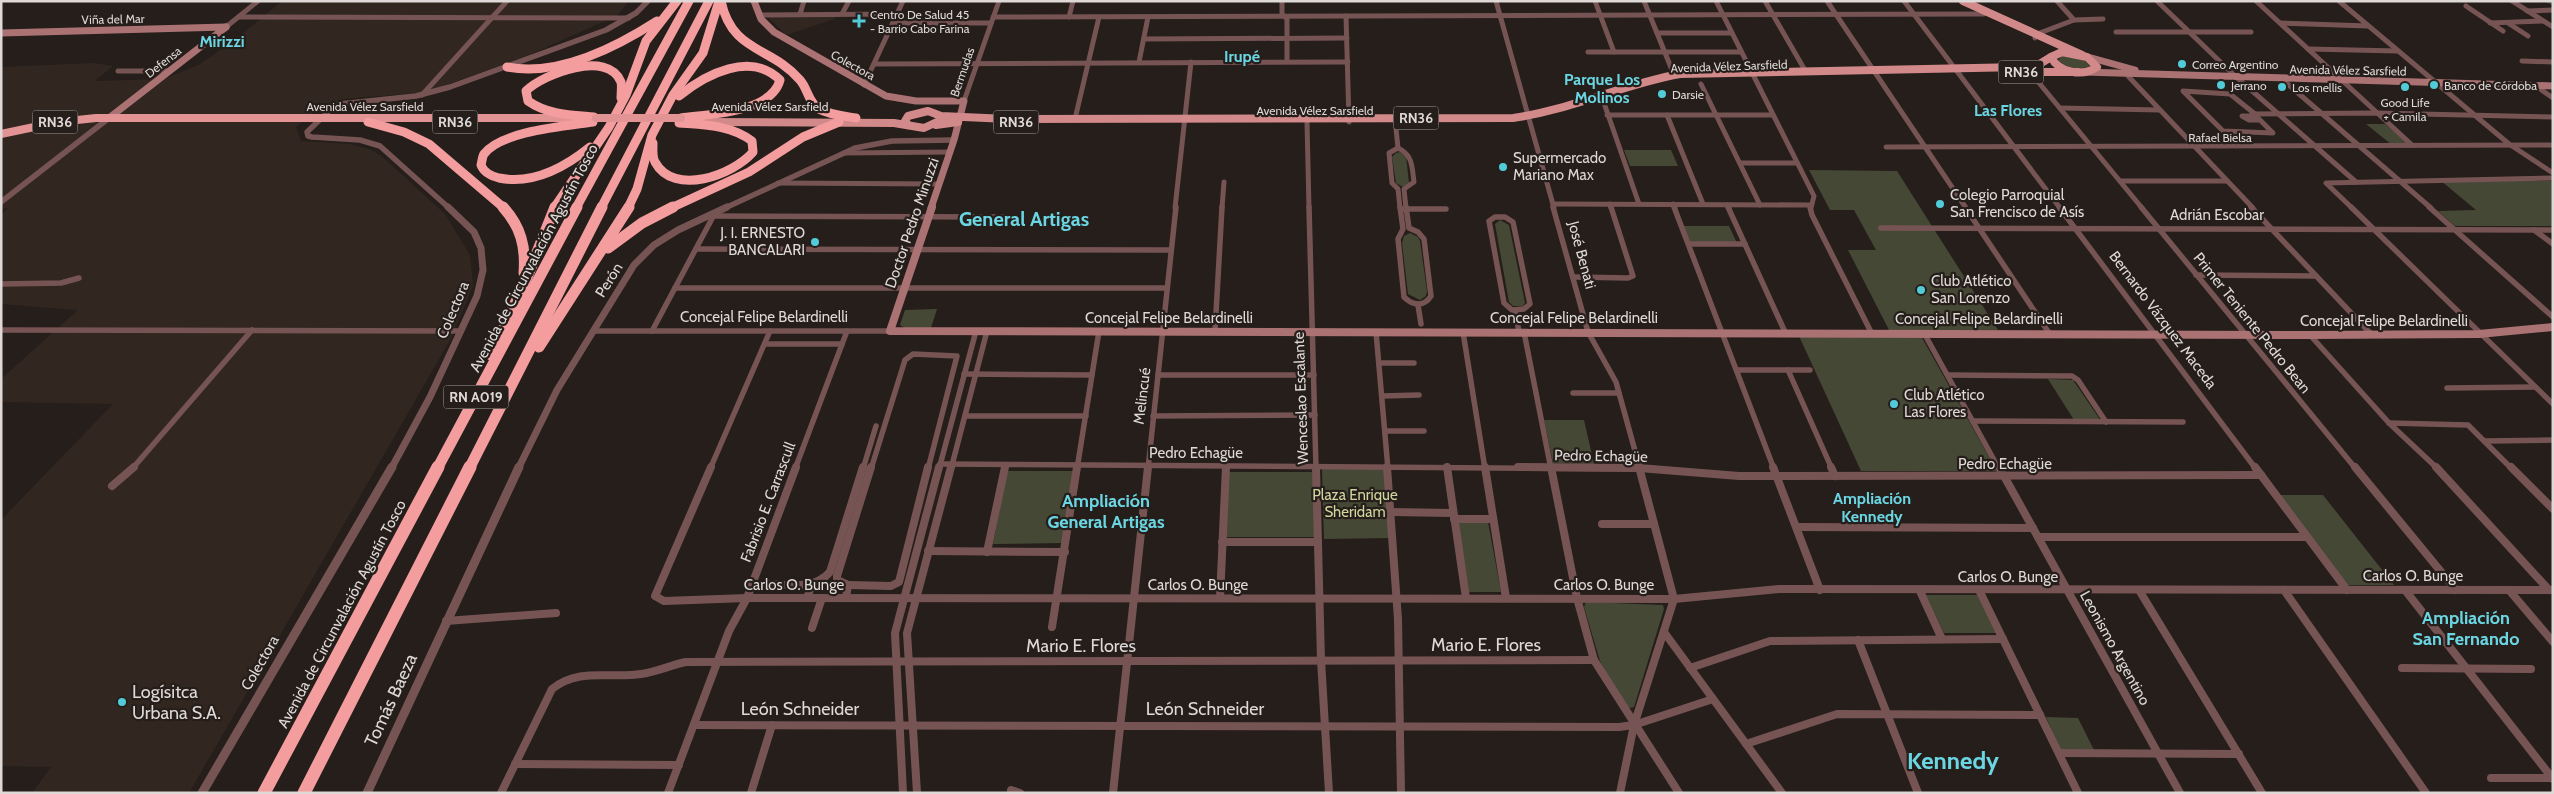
<svg xmlns="http://www.w3.org/2000/svg" width="2554" height="794" font-family="Cabin,sans-serif">
	<style>
		.built { fill: #322720 }
		.green { fill: #464836 }
		.lines { fill: none; stroke-linecap: round; stroke-linejoin: round }
		.minor-far2 { stroke: #775454; stroke-width: 5 }
		.minor-far1 { stroke: #775454; stroke-width: 5.5 }
		.minor { stroke: #775454; stroke-width: 8 }
		.tertiary-far2 { stroke: #775454; stroke-width: 5.5 }
		.tertiary-far1 { stroke: #775454; stroke-width: 7 }
		.tertiary { stroke: #775454; stroke-width: 9 }
		.secondary-far1 { stroke: #aa7272; stroke-width: 7 }
		.secondary { stroke: #aa7272; stroke-width: 8 }
		.primary { stroke: #d18989; stroke-width: 8 }
		.trunk { stroke: #e29394; stroke-width: 8 }
		.motorway-far2 { stroke: #f49d9e; stroke-width: 9 }
		.motorway-far1 { stroke: #f49d9e; stroke-width: 11 }
		.motorway { stroke: #f49d9e; stroke-width: 13 }
		.rail-casing { stroke: #7a7470; stroke-width: 3 }
		.rail { stroke: #251e1a; stroke-width: 2; stroke-dasharray: 5.5; stroke-linecap: butt }
		.trunk-bridge { stroke: #e29394; stroke-width: 8 }
		.poi-dot { fill: #52cbd9; stroke: #251e1a; stroke-width: 2 }
		.labels { text-anchor: middle; dominant-baseline: central; stroke-width: 4.5; stroke-linejoin: round; paint-order: stroke }
		.far-poi-label { font-size: 12px; fill: #ded9d6; stroke: #251e1a; text-anchor: start }
		.far-street-label { font-size: 12px; fill: #ded9d6; stroke: #251e1a }
		.shield { fill: #251e1a; stroke: #a6a19e; stroke-width: 1 }
		.shield-label { font-size: 14px; font-weight: bold; fill: #ded9d6 }
		.poi-label { font-size: 15px; fill: #ded9d6; stroke: #251e1a; text-anchor: start }
		.street-label { font-size: 15px; fill: #ded9d6; stroke: #251e1a }
		.park-label { font-size: 15px; fill: #d1d69e; stroke: #251e1a }
		.far-district-label { font-size: 16px; font-weight: bold; fill: #6bd6e3; stroke: #251e1a }
		.neighbourhood-label { font-size: 16px; font-weight: bold; fill: #6bd6e3; stroke: #251e1a }
		.quarter-label { font-size: 18px; font-weight: bold; fill: #6bd6e3; stroke: #251e1a }
		.near-street-label { font-size: 18px; fill: #ded9d6; stroke: #251e1a }
		.near-poi-label { font-size: 18px; fill: #ded9d6; stroke: #251e1a; text-anchor: start }
		.district-label { font-size: 20px; font-weight: bold; fill: #6bd6e3; stroke: #251e1a }
		.near-district-label { font-size: 24px; font-weight: bold; fill: #6bd6e3; stroke: #251e1a }
	</style>
	<rect width="100%" height="100%" fill="#251e1a"/>
	<g class="built">
		<polygon points="282,1 629,1 618,15 527,56 427,92 343,99 310,115 296,127 301,141 350,144 372,150 386,160 445,214 470,255 473,286 450,340 189,793 32,793 51,767 1,766 1,520 113,404 1,402 1,379 78,310 1,304 1,215 8,208 1,209 1,67 94,63 113,66 95,81 164,79 200,64 235,40"/>
		<polygon points="767,16 835,17 834,19 786,35"/>
	</g>
	<g class="green">
		<path d="M 2063,55 L 2082,58 L 2090,66 C 2079,71 2066,68 2058,60 Z"/>
		<polygon points="2366,124 2385,124 2412,145 2392,145"/>
		<polygon points="1624,150 1671,150 1678,166 1630,166"/>
		<polygon points="1400,152 1406,156 1409,183 1403,187 1396,183 1392,157 1396,153"/>
		<polygon points="1809,170 1897,171 1998,330 1889,330 1848,250 1876,250 1854,210 1830,210"/>
		<polygon points="2440,180 2553,181 2553,226 2455,226 2438,211 2476,210"/>
		<polygon points="1500,220 1509,225 1525,303 1523,306 1513,306 1509,302 1495,224"/>
		<polygon points="1683,226 1729,226 1737,243 1690,243"/>
		<polygon points="1410,233 1418,237 1420,241 1427,291 1426,296 1420,300 1408,294 1402,243 1404,236"/>
		<polygon points="937,309 931,328 905,328 900,325 905,310"/>
		<polygon points="1799,336 1921,336 1997,471 1861,471"/>
		<polygon points="2048,379 2073,380 2099,418 2098,420 2074,420"/>
		<polygon points="1544,420 1584,420 1594,464 1553,463"/>
		<polygon points="1322,469 1384,469 1390,538 1324,539"/>
		<polygon points="1007,471 1074,471 1063,543 993,544"/>
		<polygon points="1228,472 1314,472 1316,537 1226,537"/>
		<polygon points="2279,495 2323,495 2394,585 2347,585"/>
		<polygon points="1458,522 1488,522 1501,592 1469,592"/>
		<polygon points="1926,595 1977,595 1996,633 1944,633"/>
		<polygon points="1586,602 1663,605 1664,609 1634,707 1630,708 1623,704 1600,661 1584,607"/>
		<polygon points="2046,717 2078,718 2094,750 2060,749"/>
	</g>
	<g class="lines">
		<g class="minor-far2">
			<polyline points="1282,1 1282,14 1287,19 1287,61"/>
			<polyline points="1496,1 1554,208"/>
			<polyline points="1595,1 1614,52"/>
			<polyline points="1644,1 1674,75"/>
			<polyline points="1716,1 1814,196 1811,208"/>
			<polyline points="1765,1 1806,72"/>
			<polyline points="1827,1 1966,208"/>
			<polyline points="1904,1 2060,208"/>
			<polyline points="2057,1 2074,20"/>
			<polyline points="2157,1 2234,75 2356,182"/>
			<polyline points="2256,1 2412,145"/>
			<polyline points="2339,1 2509,144 2553,173"/>
			<polyline points="2512,1 2553,27"/>
			<polyline points="2466,6 2503,31"/>
			<polyline points="2527,11 2553,10"/>
			<polyline points="800,14 804,1"/>
			<polyline points="842,14 849,1"/>
			<polyline points="759,15 898,14"/>
			<polyline points="1346,16 1349,122"/>
			<polyline points="239,17 629,18"/>
			<polyline points="993,17 1984,14"/>
			<polyline points="1069,17 1073,1"/>
			<polyline points="893,23 991,23"/>
			<polyline points="2280,23 2368,26"/>
			<polyline points="2490,23 2543,21"/>
			<polyline points="2508,23 2528,36"/>
			<polyline points="226,27 258,1"/>
			<polyline points="2116,32 2251,32"/>
			<polyline points="1657,33 1731,33"/>
			<polyline points="2035,38 2037,34 2074,20 2103,19"/>
			<polyline points="1144,39 1347,38"/>
			<polyline points="2308,49 2398,51"/>
			<polyline points="1588,52 1741,52"/>
			<polyline points="2522,61 2553,62"/>
			<polyline points="1139,62 1148,17"/>
			<polyline points="874,64 1348,62"/>
			<polyline points="118,71 170,71"/>
			<polyline points="2030,72 2142,208"/>
			<polyline points="2127,75 2253,208"/>
			<polyline points="2283,80 2431,208"/>
			<polyline points="1701,84 1760,205"/>
			<polyline points="864,85 903,1"/>
			<polyline points="2536,86 2553,98"/>
			<polyline points="422,95 507,1"/>
			<polyline points="1597,97 1604,103 1639,204"/>
			<polyline points="964,101 999,1"/>
			<polyline points="2060,108 2160,110"/>
			<polyline points="2252,114 2376,113 2553,117"/>
			<polyline points="2255,114 2230,94 2183,91 2223,131 2273,133 2256,116 2242,116 2249,120 2259,120"/>
			<polyline points="1607,115 1772,115"/>
			<polyline points="1667,115 1703,204"/>
			<polyline points="1075,119 1099,17"/>
			<polyline points="1395,119 1398,148"/>
			<polyline points="1307,122 1309,208"/>
			<polyline points="1886,147 2553,145"/>
			<polyline points="844,153 950,152"/>
			<polyline points="1740,163 1797,163"/>
			<polyline points="2120,181 2227,181"/>
			<polyline points="778,183 939,184"/>
			<polyline points="1554,204 1810,205"/>
			<polyline points="1610,204 1611,208"/>
			<polyline points="1673,204 1675,208"/>
			<polyline points="1727,205 1729,208"/>
			<polyline points="1175,208 1191,62"/>
			<polyline points="1222,208 1224,182"/>
			<path d="M 1400,208 L 1398,189 L 1392,183 L 1389,153 L 1398,148 C 1413,155 1412,167 1414,182 L 1404,189 L 1406,208"/>
			<polyline points="2352,208 2326,183 2553,178"/>
		</g>
		<g class="minor-far1">
			<polyline points="1309,207 1316,469"/>
			<path d="M 1400,207 L 1403,229 L 1398,239 L 1404,297 C 1413,306 1424,307 1431,296 L 1424,239 L 1418,232 L 1409,228 L 1406,207"/>
			<polyline points="1553,207 1588,332 1616,382 1640,469"/>
			<polyline points="1674,207 1774,469"/>
			<polyline points="1728,207 1785,332"/>
			<polyline points="1810,207 1812,215 1871,332"/>
			<polyline points="1965,207 2049,333"/>
			<polyline points="2059,207 2256,469"/>
			<polyline points="2141,207 2356,469"/>
			<polyline points="2251,207 2371,334"/>
			<polyline points="2351,207 2553,404"/>
			<polyline points="2429,207 2553,317"/>
			<polyline points="1404,209 1446,209"/>
			<polyline points="713,216 1005,217 1015,222"/>
			<polygon points="1495,217 1505,217 1513,222 1530,304 1524,309 1512,310 1504,303 1489,221"/>
			<polyline points="1881,228 2553,230"/>
			<polyline points="2534,230 2553,244"/>
			<polyline points="1689,244 1745,244"/>
			<polyline points="696,249 1171,250"/>
			<polyline points="2196,275 2316,276"/>
			<polyline points="1574,277 1628,278 1633,276 1611,207"/>
			<polyline points="1,284 61,283 79,278"/>
			<polyline points="675,288 1167,288"/>
			<polyline points="1418,305 1421,324"/>
			<polyline points="1515,310 1519,332"/>
			<polyline points="1,330 461,331"/>
			<polyline points="594,331 890,331"/>
			<polyline points="652,331 715,213"/>
			<polyline points="1215,331 1222,207"/>
			<polyline points="1376,332 1388,469"/>
			<polyline points="1463,332 1485,469"/>
			<polyline points="1524,332 1551,469"/>
			<polyline points="1924,333 1999,469"/>
			<polyline points="2310,335 2389,423 2438,469"/>
			<polyline points="765,344 842,344"/>
			<polyline points="1379,363 1414,363"/>
			<polyline points="1737,370 1810,370"/>
			<polyline points="1788,370 1832,469"/>
			<polyline points="964,374 1092,375"/>
			<polyline points="1158,375 1314,375"/>
			<polyline points="1948,375 2072,376 2078,380 2106,422"/>
			<polyline points="2447,388 2535,387"/>
			<polyline points="1573,393 1619,393"/>
			<polyline points="1382,396 1419,395"/>
			<polyline points="965,416 1086,416"/>
			<polyline points="1153,416 1315,415"/>
			<polyline points="1974,421 2183,422"/>
			<polyline points="2389,423 2468,425 2512,469"/>
			<polyline points="1385,431 1424,431"/>
			<polyline points="2486,441 2553,440"/>
			<polyline points="940,464 1646,469"/>
			<polyline points="132,469 252,330"/>
			<polyline points="710,469 770,331"/>
			<polyline points="795,469 847,331"/>
			<polyline points="863,469 876,426"/>
			<polyline points="871,469 905,360 913,354 957,356 928,469"/>
			<polyline points="939,469 976,331"/>
			<polyline points="951,469 987,331"/>
			<polyline points="1004,469 1005,465"/>
			<polyline points="1077,469 1099,331"/>
			<polyline points="1148,469 1176,207"/>
			<polyline points="1226,469 1226,466"/>
		</g>
		<g class="minor">
			<polyline points="711,467 655,596 664,601 747,598 1674,599 1779,589 2553,590"/>
			<polyline points="1316,467 1321,660 1329,793"/>
			<polyline points="1387,467 1398,619 1401,793"/>
			<polyline points="1447,467 1466,598"/>
			<polyline points="1485,467 1506,598"/>
			<polyline points="1518,467 1639,468 1739,476 2261,475"/>
			<polyline points="1551,467 1577,598 1594,660 1679,793"/>
			<polyline points="1773,467 1820,590"/>
			<polyline points="1831,467 1835,476"/>
			<polyline points="1999,467 2180,793"/>
			<polyline points="2255,467 2347,590"/>
			<polyline points="2355,467 2456,590"/>
			<polyline points="2436,467 2549,590"/>
			<polyline points="2511,467 2553,509"/>
			<polyline points="112,486 134,467"/>
			<polyline points="1391,512 1453,513"/>
			<polyline points="1454,519 1492,519"/>
			<polyline points="1602,524 1654,524"/>
			<polyline points="1797,527 2033,528"/>
			<polyline points="2038,537 2307,537"/>
			<polyline points="1222,542 1318,542"/>
			<polyline points="928,551 1065,552"/>
			<polyline points="987,552 1005,467"/>
			<path d="M 769,584 C 791,585 814,590 830,572 L 863,467"/>
			<polyline points="848,585 891,586 899,582 928,467"/>
			<polyline points="848,585 837,580 837,576 871,467"/>
			<polyline points="1979,590 2078,793"/>
			<polyline points="2139,590 2262,793"/>
			<polyline points="2284,590 2426,793"/>
			<polyline points="2405,590 2553,779"/>
			<polyline points="2509,590 2553,642"/>
			<polyline points="1920,591 1942,639"/>
			<polyline points="807,598 812,584"/>
			<polyline points="846,598 848,585"/>
			<polyline points="1220,598 1226,467"/>
			<polyline points="446,621 556,613"/>
			<polyline points="1052,627 1077,467"/>
			<polyline points="812,628 822,598"/>
			<polyline points="1664,632 1782,793"/>
			<polyline points="1858,640 1918,793"/>
			<polyline points="1690,668 1770,641 2003,639"/>
			<polyline points="2402,668 2531,669"/>
			<polyline points="694,725 1619,727 1634,725 1713,699"/>
			<polyline points="1746,744 1837,714 2040,715"/>
			<polyline points="2059,753 2239,754"/>
			<polyline points="515,764 679,765"/>
			<polyline points="2491,778 2553,778"/>
			<polyline points="1011,790 1020,793"/>
			<path d="M 501,793 L 552,689 C 579,667 610,679 641,674 C 656,672 671,665 686,662 L 1594,660"/>
			<polyline points="668,793 729,631 747,598 796,467"/>
			<polyline points="751,793 772,725"/>
			<polyline points="903,793 895,633 939,467"/>
			<polyline points="917,793 907,633 951,467"/>
			<polyline points="1113,793 1148,467"/>
			<polyline points="1620,793 1634,725 1674,599 1639,467"/>
		</g>
		<g class="tertiary-far2">
			<polyline points="1,202 109,118"/>
			<polyline points="449,208 380,146 360,140 312,137 308,136 307,132 332,108 340,104 416,96 450,87 606,30 636,13 648,1"/>
			<polyline points="725,208 855,148 892,141 954,140"/>
		</g>
		<g class="tertiary-far1">
			<polyline points="391,469 430,397 477,296 483,270 481,248 474,232 448,207"/>
			<polyline points="518,469 557,390 634,265 654,245 678,230 727,207"/>
		</g>
		<g class="tertiary">
			<polyline points="202,793 392,467"/>
			<polyline points="367,793 519,467"/>
		</g>
		<g class="secondary-far1">
			<polyline points="754,1 761,19 774,32 886,96 916,101 964,101 954,140 931,208"/>
			<polyline points="1,33 226,27"/>
			<polyline points="2088,57 2135,70"/>
			<polyline points="2083,72 2553,86"/>
			<polyline points="109,118 226,27"/>
		</g>
		<polyline class="secondary" points="932,207 890,331 2310,335 2479,334 2553,327"/>
		<g class="primary">
			<polyline points="1963,1 2082,55"/>
			<path d="M 2062,52 L 2087,57 L 2097,67 C 2083,77 2059,73 2051,57 Z"/>
			<polyline points="2024,72 2078,72"/>
			<polyline points="704,122 894,123 924,128 941,120"/>
			<path d="M 908,125 L 905,121 L 908,116 L 928,111 L 941,116 L 1008,119 L 1513,118 C 1571,110 1623,84 1680,74 L 2022,67 L 2038,65 L 2051,57"/>
			<polyline points="936,125 958,122"/>
		</g>
		<polyline class="trunk" points="1,134 58,122 96,118 572,118"/>
		<g class="motorway-far2">
			<path d="M 721,1 C 732,53 771,46 800,80 C 808,89 808,102 819,109 C 830,115 844,116 856,118"/>
			<path d="M 507,67 C 558,77 615,48 657,21"/>
			<path d="M 679,96 C 706,74 751,51 780,80 C 771,113 710,114 681,118"/>
			<path d="M 594,117 C 571,115 548,115 528,101 L 526,91 C 543,74 608,49 621,82 C 622,86 621,94 621,98"/>
			<polyline points="368,122 404,132 429,144 504,208"/>
			<path d="M 653,143 C 653,149 652,157 655,162 C 674,197 733,175 753,152 L 752,141 C 731,125 705,125 679,123"/>
			<path d="M 590,147 C 564,168 533,185 499,178 C 491,176 484,173 481,165 C 482,162 482,157 484,154 C 501,131 566,126 593,122"/>
			<polyline points="554,208 609,127 626,95 646,41 677,1"/>
			<polyline points="576,208 689,1"/>
			<polyline points="601,208 709,1"/>
			<polyline points="628,208 637,189 652,135 673,95 703,53 719,1"/>
			<polyline points="671,208 749,172 803,137 839,122"/>
		</g>
		<g class="motorway-far1">
			<path d="M 503,207 C 521,227 526,247 524,273"/>
			<polyline points="608,248 642,223 673,207"/>
			<polyline points="539,347 629,207"/>
			<polyline points="491,355 526,280 555,207"/>
			<polyline points="437,469 577,207"/>
			<polyline points="469,469 602,207"/>
		</g>
		<g class="motorway">
			<polyline points="264,793 438,467"/>
			<polyline points="304,793 470,467"/>
		</g>
		<g class="rail-casing">
			<polyline id="rail" points="2548,1 2553,3"/>
		</g>
		<use href="#rail" class="rail"/>
		<polyline class="trunk-bridge" points="596,118 681,118"/>
	</g>
	<g class="poi-dot">
		<path d="M856.5 13.5h5v5h5v5h-5v5h-5v-5h-5v-5h5z"/>
		<circle cx="2182" cy="64" r="5"/>
		<circle cx="2221" cy="85" r="5"/>
		<circle cx="2434" cy="85" r="5"/>
		<circle cx="2282" cy="87" r="5"/>
		<circle cx="2405" cy="87" r="5"/>
		<circle cx="1662" cy="94" r="5"/>
		<circle cx="1503" cy="167" r="5"/>
		<circle cx="1940" cy="204" r="5"/>
		<circle cx="815" cy="242" r="5"/>
		<circle cx="1921" cy="290" r="5"/>
		<circle cx="1894" cy="404" r="5"/>
		<circle cx="122" cy="702" r="5"/>
	</g>
	<g class="labels">
		<g class="far-poi-label">
			<text x="870" y="14">Centro De Salud 45<tspan x="870" dy="14">- Barrio Cabo Farina</tspan></text>
			<text x="2192" y="64">Correo Argentino</text>
			<text x="2231" y="85">Jerrano</text>
			<text x="2444" y="85">Banco de Córdoba</text>
			<text x="2292" y="87">Los mellis</text>
			<text x="1672" y="94">Darsie</text>
			<text x="2405" y="102" text-anchor="middle">Good Life<tspan x="2405" dy="14">+ Camila</tspan></text>
		</g>
		<g class="far-street-label">
			<text transform="translate(113 19) rotate(-1)">Viña del Mar</text>
			<text transform="translate(163 62) rotate(-38)">Defensa</text>
			<text transform="translate(853 65) rotate(29)">Colectora</text>
			<text transform="translate(1729 66) rotate(-2)">Avenida Vélez Sarsfield</text>
			<text transform="translate(2348 70) rotate(1)">Avenida Vélez Sarsfield</text>
			<text transform="translate(962 72) rotate(-71)">Bermudas</text>
			<text x="365" y="106">Avenida Vélez Sarsfield</text>
			<text x="770" y="106">Avenida Vélez Sarsfield</text>
			<text x="1315" y="110">Avenida Vélez Sarsfield</text>
			<text x="2220" y="137">Rafael Bielsa</text>
		</g>
		<g class="shield">
			<rect x="1998.5" y="60.5" width="45" height="23" rx="4"/>
			<rect x="1393.5" y="106.5" width="45" height="23" rx="4"/>
			<rect x="32.5" y="110.5" width="45" height="23" rx="4"/>
			<rect x="432.5" y="110.5" width="45" height="23" rx="4"/>
			<rect x="993.5" y="110.5" width="45" height="23" rx="4"/>
			<rect x="443.5" y="385.5" width="65" height="23" rx="4"/>
		</g>
		<g class="shield-label">
			<text x="2021" y="72">RN36</text>
			<text x="1416" y="118">RN36</text>
			<text x="55" y="122">RN36</text>
			<text x="455" y="122">RN36</text>
			<text x="1016" y="122">RN36</text>
			<text x="476" y="397">RN A019</text>
		</g>
		<g class="poi-label">
			<text x="1513" y="158">Supermercado<tspan x="1513" dy="17">Mariano Max</tspan></text>
			<text x="1950" y="195">Colegio Parroquial<tspan x="1950" dy="17">San Frencisco de Asís</tspan></text>
			<text x="805" y="233" text-anchor="end">J. I. ERNESTO<tspan x="805" dy="17">BANCALARI</tspan></text>
			<text x="1931" y="281">Club Atlético<tspan x="1931" dy="17">San Lorenzo</tspan></text>
			<text x="1904" y="395">Club Atlético<tspan x="1904" dy="17">Las Flores</tspan></text>
		</g>
		<g class="street-label">
			<text x="2217" y="215">Adrián Escobar</text>
			<text transform="translate(912 223) rotate(-71)">Doctor Pedro Minuzzi</text>
			<text transform="translate(1582 255) rotate(75)">José Benati</text>
			<text transform="translate(534 258) rotate(-62)">Avenida de Circunvalación Agustín Tosco</text>
			<text transform="translate(609 280) rotate(-58)">Perón</text>
			<text transform="translate(453 310) rotate(-67)">Colectora</text>
			<text x="764" y="317">Concejal Felipe Belardinelli</text>
			<text x="1169" y="318">Concejal Felipe Belardinelli</text>
			<text x="1574" y="318">Concejal Felipe Belardinelli</text>
			<text x="1979" y="319">Concejal Felipe Belardinelli</text>
			<text transform="translate(2163 320) rotate(53)">Bernardo Vázquez Maceda</text>
			<text x="2384" y="321">Concejal Felipe Belardinelli</text>
			<text transform="translate(2252 323) rotate(51)">Primer Teniente Pedro Bean</text>
			<text transform="translate(1142 396) rotate(-83)">Melincué</text>
			<text transform="translate(1301 398) rotate(-92)">Wenceslao Escalante</text>
			<text x="1196" y="453">Pedro Echagüe</text>
			<text transform="translate(1601 456) rotate(1)">Pedro Echagüe</text>
			<text x="2005" y="464">Pedro Echagüe</text>
			<text transform="translate(768 502) rotate(-69)">Fabrisio E. Carrascull</text>
			<text x="2413" y="576">Carlos O. Bunge</text>
			<text x="2008" y="577">Carlos O. Bunge</text>
			<text x="794" y="585">Carlos O. Bunge</text>
			<text x="1198" y="585">Carlos O. Bunge</text>
			<text x="1604" y="585">Carlos O. Bunge</text>
			<text transform="translate(342 614) rotate(-62)">Avenida de Circunvalación Agustín Tosco</text>
			<text transform="translate(2115 648) rotate(61)">Leonismo Argentino</text>
			<text transform="translate(260 663) rotate(-60)">Colectora</text>
		</g>
		<g class="park-label">
			<text x="1355" y="495">Plaza Enrique<tspan x="1355" dy="17">Sheridam</tspan></text>
		</g>
		<g class="far-district-label">
			<text x="222" y="41">Mirizzi</text>
			<text x="1242" y="56">Irupé</text>
			<text x="1602" y="79">Parque Los<tspan x="1602" dy="18">Molinos</tspan></text>
			<text x="2008" y="110">Las Flores</text>
		</g>
		<g class="neighbourhood-label">
			<text x="1872" y="498">Ampliación<tspan x="1872" dy="18">Kennedy</tspan></text>
		</g>
		<g class="quarter-label">
			<text x="1106" y="501">Ampliación<tspan x="1106" dy="21">General Artigas</tspan></text>
			<text x="2466" y="618">Ampliación<tspan x="2466" dy="21">San Fernando</tspan></text>
		</g>
		<g class="near-street-label">
			<text x="1486" y="645">Mario E. Flores</text>
			<text x="1081" y="646">Mario E. Flores</text>
			<text transform="translate(391 700) rotate(-65)">Tomás Baeza</text>
			<text x="800" y="709">León Schneider</text>
			<text x="1205" y="709">León Schneider</text>
		</g>
		<g class="near-poi-label">
			<text x="132" y="692">Logísitca<tspan x="132" dy="21">Urbana S.A.</tspan></text>
		</g>
		<g class="district-label">
			<text x="1024" y="219">General Artigas</text>
		</g>
		<g class="near-district-label">
			<text x="1953" y="760">Kennedy</text>
		</g>
	</g>
	<rect width="2554" height="794" fill="none" stroke="#ded9d6" stroke-width="5"/>
</svg>
